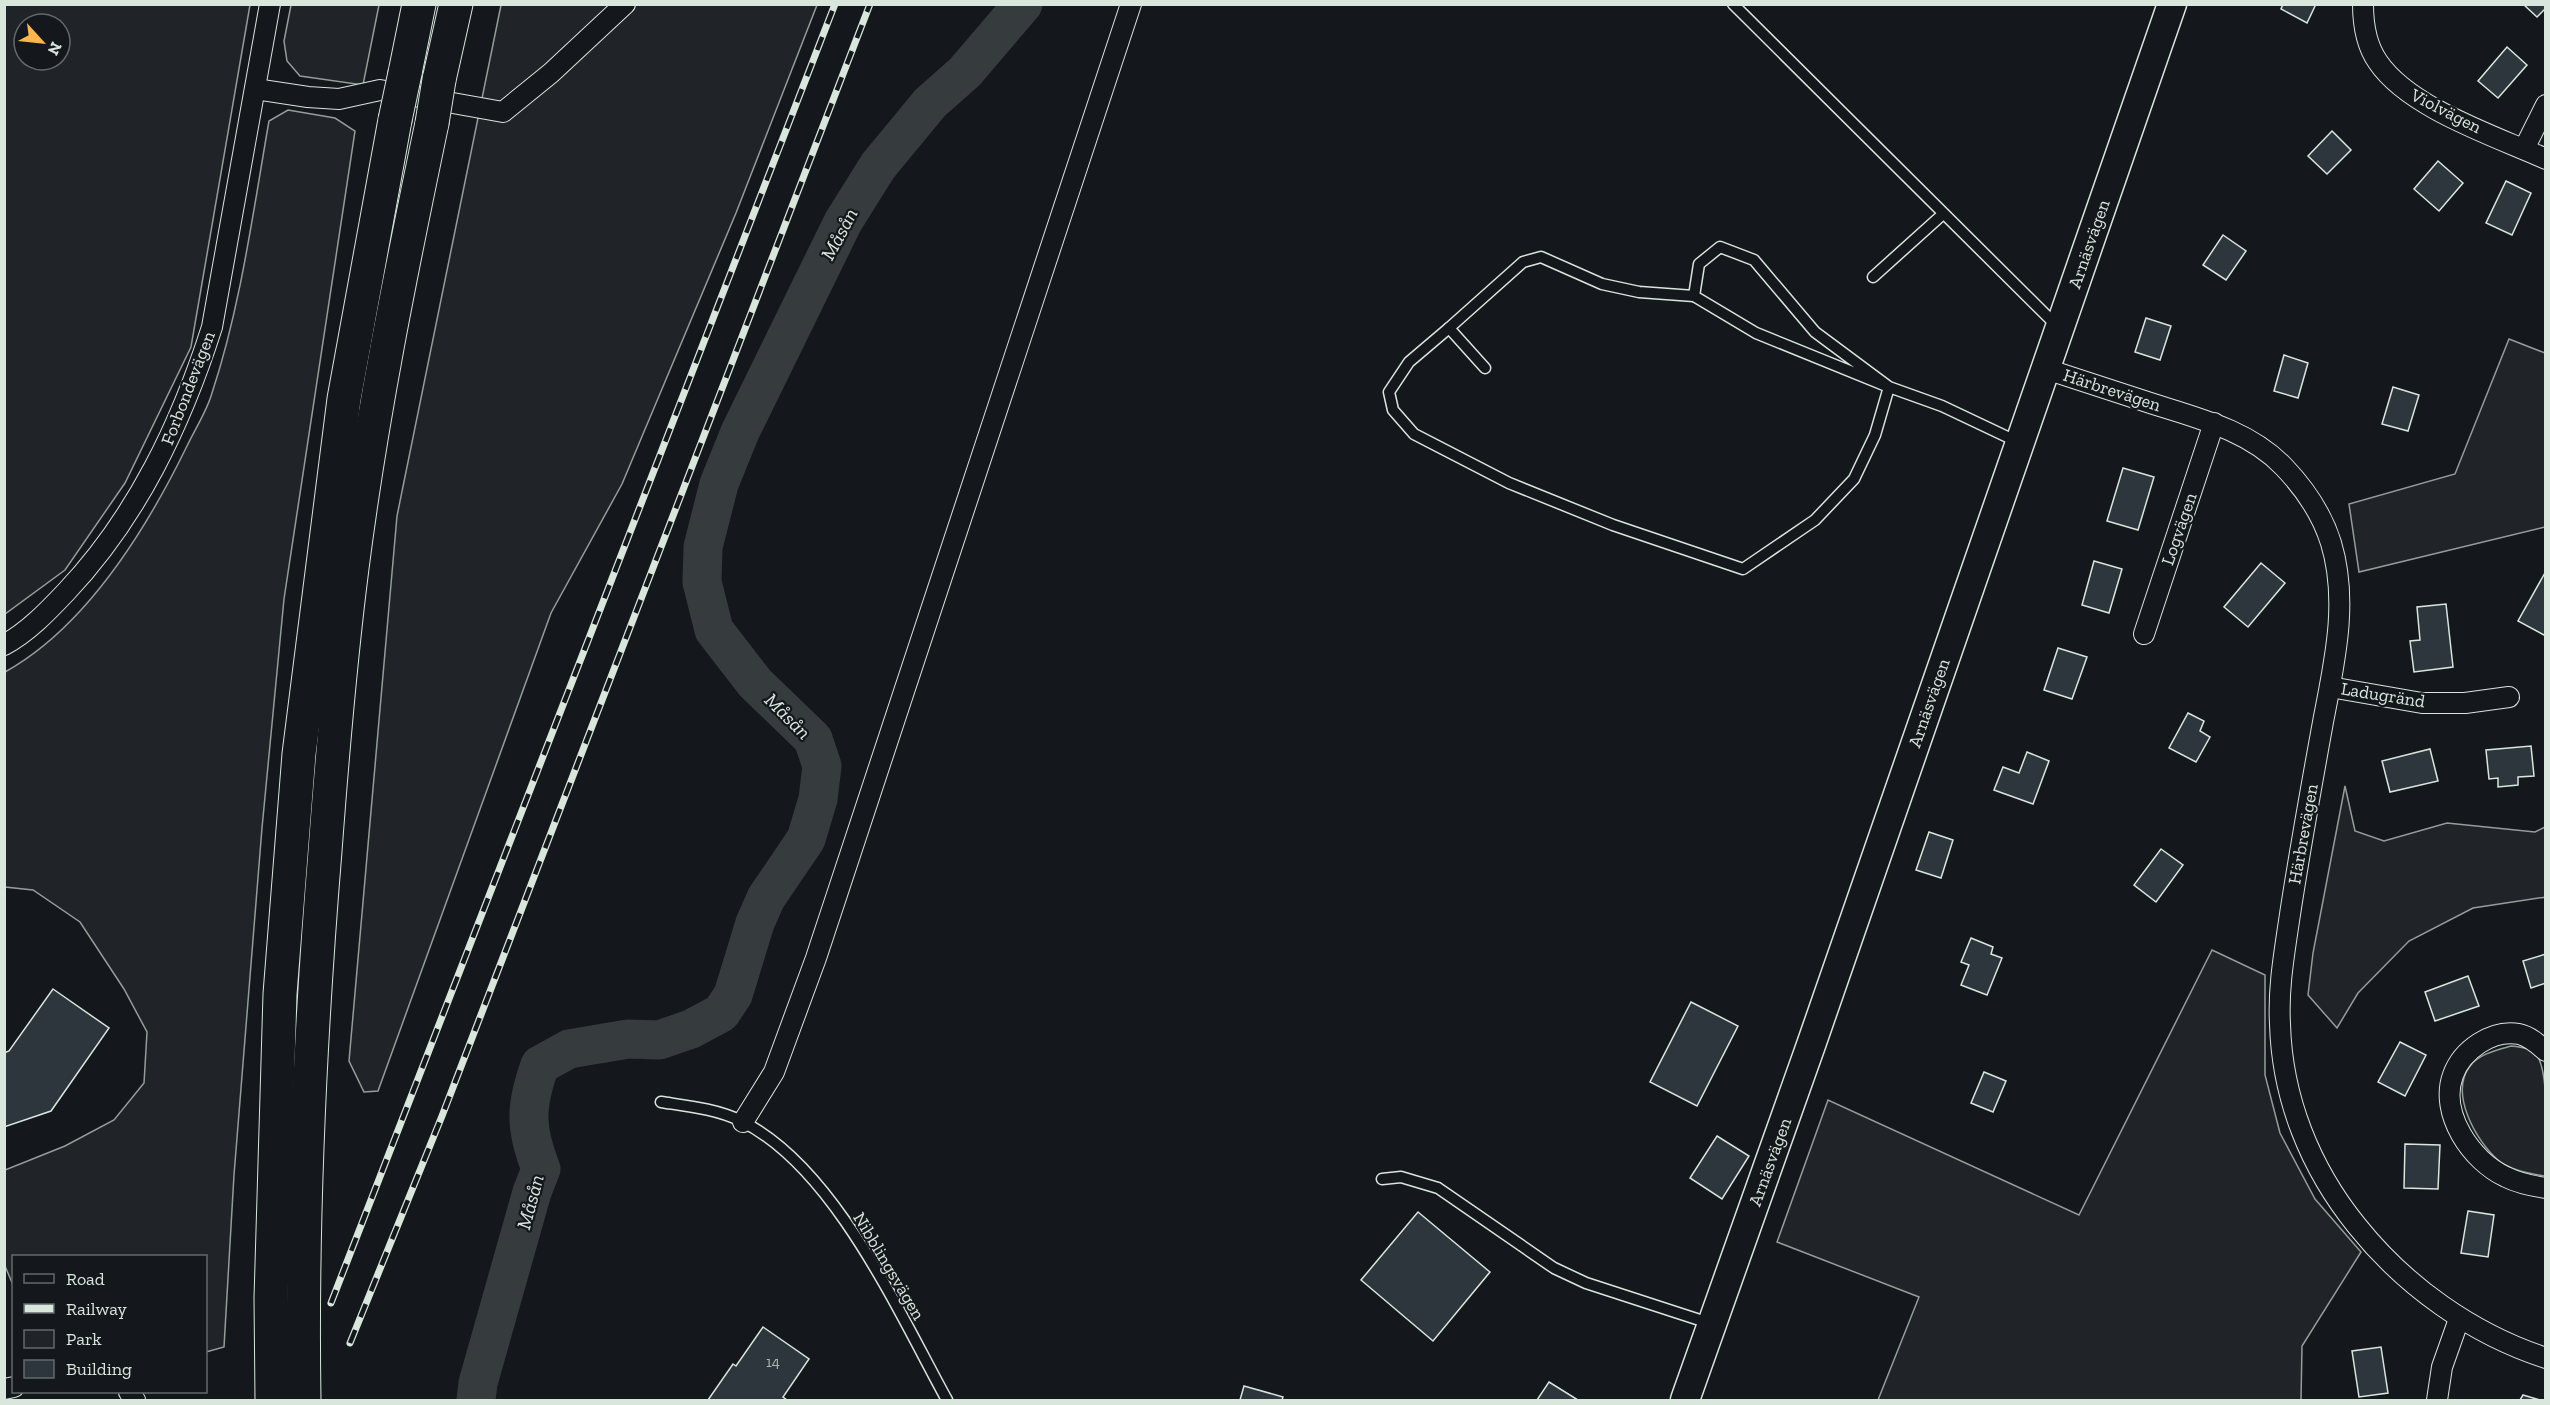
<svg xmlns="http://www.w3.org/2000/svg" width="2550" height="1405" font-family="'Zilla Slab',serif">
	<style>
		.green { fill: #202428; stroke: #939e99; stroke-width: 1.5; fill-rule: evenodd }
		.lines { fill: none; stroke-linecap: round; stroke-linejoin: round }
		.river { stroke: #363b3e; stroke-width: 39 }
		.building { fill: #2c363c; stroke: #d8e6dc; stroke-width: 1.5 }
		.lane-casing { stroke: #d8e6dc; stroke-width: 13 }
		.street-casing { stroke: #d8e6dc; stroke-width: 22 }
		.secondary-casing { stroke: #d8e6dc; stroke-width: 31 }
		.highway-casing { stroke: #d8e6dc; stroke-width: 35 }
		.lane { stroke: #14181c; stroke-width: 10 }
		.street { stroke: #14181c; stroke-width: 20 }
		.secondary { stroke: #14181c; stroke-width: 28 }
		.highway { stroke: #14181c; stroke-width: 33 }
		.rail-casing { stroke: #d8e6dc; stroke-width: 7 }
		.rail { stroke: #14181c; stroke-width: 4.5; stroke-dasharray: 14; stroke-linecap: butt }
		.highway-bridge-casing { stroke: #d8e6dc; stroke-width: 35; stroke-linecap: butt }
		.highway-bridge { stroke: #14181c; stroke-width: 33 }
		.labels { text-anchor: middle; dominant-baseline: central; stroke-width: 4.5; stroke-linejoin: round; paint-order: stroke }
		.number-label { font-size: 15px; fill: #adbab4 }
		.street-label { font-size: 18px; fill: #d8e6dc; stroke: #14181c }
		.water-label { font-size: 20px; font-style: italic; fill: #d8e6dc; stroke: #14181c }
	</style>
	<rect width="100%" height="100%" fill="#14181c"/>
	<g class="green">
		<path d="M 5,4 L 250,5 L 191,347 L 125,483 L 65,570 L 5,614 ZM 24,24 L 60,24 L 60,60 L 24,60 Z"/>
		<polygon points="291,5 379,5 363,85 300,76 287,61 284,41"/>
		<polygon points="501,5 817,5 736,213 622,484 551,613 378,1091 364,1092 349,1061 397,516"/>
		<path d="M 288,110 L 335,118 L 355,131 L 284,599 L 262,828 L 234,1175 L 224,1347 L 206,1352 L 206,1256 L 14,1256 L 13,1285 L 5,1266 L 5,1170 L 65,1146 L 114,1120 L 144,1083 L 147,1032 L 124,989 L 80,922 L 33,890 L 5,887 L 5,672 C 86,627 147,528 187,446 C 195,429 207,411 212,393 C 241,305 253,212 269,121 Z"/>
		<polygon points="2509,339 2545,353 2545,527 2359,572 2349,504 2455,474"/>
		<polygon points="2345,786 2355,831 2384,841 2447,823 2535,832 2545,827 2546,897 2473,908 2409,941 2358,993 2337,1028 2308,995 2313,953"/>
		<polygon points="2212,950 2265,975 2265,1075 2280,1133 2315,1199 2361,1252 2302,1346 2301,1400 1878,1400 1919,1297 1777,1242 1828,1100 2079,1215"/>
		<path d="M 2511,1046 C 2522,1047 2533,1048 2539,1059 C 2550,1084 2545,1146 2545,1176 C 2531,1174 2510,1170 2498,1160 C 2476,1141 2449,1093 2470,1066 C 2479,1054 2497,1050 2511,1046 Z"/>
	</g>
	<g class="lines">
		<path class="river" d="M 476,1400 L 478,1383 L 532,1192 L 541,1169 C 525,1128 525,1107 540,1065 L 569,1049 L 628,1039 L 659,1040 L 691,1029 L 721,1013 L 733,995 L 755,923 L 766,898 L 806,839 L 818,799 L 822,766 L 813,739 L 755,683 L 714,630 L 702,582 L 703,547 L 719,484 L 740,432 L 843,222 L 878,166 L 930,103 L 965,72 L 1023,4"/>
	</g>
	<g class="building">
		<polygon points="2283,4 2316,4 2307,23 2281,9"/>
		<polygon points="2523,4 2546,4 2546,8 2537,17"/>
		<polygon points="2507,47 2527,65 2498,98 2478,81"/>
		<polygon points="2332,131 2351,150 2327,174 2308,156"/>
		<polygon points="2438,161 2463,183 2439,211 2414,189"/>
		<polygon points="2506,181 2531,193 2512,235 2486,223"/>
		<polygon points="2223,235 2246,251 2226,280 2203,265"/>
		<polygon points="2146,318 2171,326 2160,360 2135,352"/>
		<polygon points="2284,355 2308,363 2298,398 2274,391"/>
		<polygon points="2393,387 2419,395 2408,431 2382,424"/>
		<polygon points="2123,468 2154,477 2138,530 2107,521"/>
		<polygon points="2094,561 2122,569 2109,613 2082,605"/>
		<polygon points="2261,563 2285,583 2248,627 2224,607"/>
		<polygon points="2546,571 2546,633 2544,635 2518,621"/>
		<polygon points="2446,604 2453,667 2414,672 2410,641 2420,640 2417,607"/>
		<polygon points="2058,648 2087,657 2072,699 2044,690"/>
		<polygon points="2188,713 2204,721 2200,731 2210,737 2196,762 2169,748"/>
		<polygon points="2531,746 2534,776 2518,777 2518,785 2498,787 2498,778 2489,779 2486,750"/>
		<polygon points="2430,749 2438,781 2390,792 2382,761"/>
		<polygon points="2027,752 2049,761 2033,804 1994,790 2003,767 2019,773"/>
		<polygon points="1929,832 1953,840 1941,878 1916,870"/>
		<polygon points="2161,849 2183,865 2156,902 2134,885"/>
		<polygon points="1971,938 1993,947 1991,954 2002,958 1987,995 1961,985 1969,965 1961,962"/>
		<polygon points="2546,954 2546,983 2531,988 2523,961"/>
		<polygon points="2468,976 2479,1006 2435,1021 2425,992"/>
		<polygon points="53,989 109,1028 51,1111 4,1127 4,1053 9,1051"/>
		<polygon points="1691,1002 1738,1026 1697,1106 1650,1082"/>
		<polygon points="2400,1042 2426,1055 2405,1096 2378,1082"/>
		<polygon points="1984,1072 2006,1081 1993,1112 1971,1103"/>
		<polygon points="1717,1136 1749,1156 1722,1199 1690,1178"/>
		<polygon points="2405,1144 2440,1145 2438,1189 2404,1188"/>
		<polygon points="2468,1211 2494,1215 2488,1257 2461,1253"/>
		<polygon points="1418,1212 1490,1272 1433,1341 1361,1280"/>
		<polygon points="763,1327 809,1359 783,1397 787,1400 708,1400 733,1364 736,1366"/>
		<polygon points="2381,1347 2388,1393 2359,1397 2352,1351"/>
		<polygon points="1549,1382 1578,1400 1537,1400"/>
		<polygon points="1244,1386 1283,1397 1282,1400 1240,1400"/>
		<polygon points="2523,1395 2540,1400 2520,1400"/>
	</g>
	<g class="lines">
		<g class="lane-casing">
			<g id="lane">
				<polyline points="1733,4 2057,326"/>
				<polyline points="1873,277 1943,214"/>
				<polyline points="1449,328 1409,362 1389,392 1393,410 1414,434 1509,483 1613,525 1743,569 1815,520 1854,479 1875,435 1889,387 1756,333 1694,296 1699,264 1720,247 1754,260 1815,332 1889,387 1942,406 2018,442"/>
				<polyline points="1485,368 1449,328 1523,262 1541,257 1602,284 1639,292 1694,296"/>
				<path d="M 661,1102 C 687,1106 717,1109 741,1121 C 834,1166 899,1313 947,1400"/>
				<polyline points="1382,1179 1401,1177 1438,1188 1554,1268 1586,1283 1712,1324"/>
			</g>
		</g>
		<g class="street-casing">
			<g id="street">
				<path d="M 2363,4 C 2363,24 2366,45 2378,62 C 2409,108 2495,136 2546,159"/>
				<polyline points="255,89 308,97 339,99 380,90 503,112 551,73 625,4"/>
				<polyline points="2524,149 2546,105"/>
				<path d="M 2046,369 C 2076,379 2107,389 2138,399 C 2188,416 2246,427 2284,467 C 2305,489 2322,514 2331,543 C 2349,602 2334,664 2323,722 C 2311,788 2299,854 2289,921 C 2284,955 2278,989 2280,1024 C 2282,1098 2310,1168 2357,1226 C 2405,1286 2472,1334 2546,1358"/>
				<polyline points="2144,634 2214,423"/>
				<path d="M 4,645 C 28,632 48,611 66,592 C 137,517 181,424 212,327 L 270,4"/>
				<polyline points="2330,687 2422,703 2465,703 2509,697"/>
				<path d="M 2546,1051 C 2538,1044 2529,1036 2519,1034 C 2492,1029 2462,1050 2453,1075 C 2439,1113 2471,1161 2506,1177 C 2518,1183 2532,1186 2546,1188"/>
				<polyline points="743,1122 774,1072 816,958 1131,4"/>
				<polyline points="4,1389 14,1387"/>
				<polyline points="129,1392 135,1400"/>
				<polyline points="2437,1400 2442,1367 2459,1319"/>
			</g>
		</g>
		<g class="secondary-casing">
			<polyline id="secondary" points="1685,1400 1811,1045 2172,4"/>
		</g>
		<g class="highway-casing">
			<g id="highway">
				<polyline points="405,73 419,4"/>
				<polyline points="439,80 456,4"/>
				<polyline points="272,1400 271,1298 280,994 299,754 344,399 395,120"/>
				<path d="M 304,1400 C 301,1217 310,1034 325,851 C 332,757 340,662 352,568 C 371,419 401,271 432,123"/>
			</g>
		</g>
		<use href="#lane" class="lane"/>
		<use href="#street" class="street"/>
		<use href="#secondary" class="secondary"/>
		<use href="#highway" class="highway"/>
		<g class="rail-casing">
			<g id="rail">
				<polyline points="331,1303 835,4"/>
				<polyline points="350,1343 442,1116 870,4"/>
			</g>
		</g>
		<use href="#rail" class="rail"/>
		<g class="highway-bridge-casing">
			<g id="highway-bridge">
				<polyline points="395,120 405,73"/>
				<polyline points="432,123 439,80"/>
			</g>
		</g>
		<use href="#highway-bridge" class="highway-bridge"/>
	</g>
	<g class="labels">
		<g class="number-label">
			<text x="773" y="1362">14</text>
		</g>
		<g class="street-label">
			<text transform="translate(2446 111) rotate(27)">Violvägen</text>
			<text transform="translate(2089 244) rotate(-71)">Arnäsvägen</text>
			<text transform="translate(188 388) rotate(-69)">Forbondevägen</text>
			<text transform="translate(2112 390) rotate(18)">Härbrevägen</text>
			<text transform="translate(2179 529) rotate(-71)">Logvägen</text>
			<text transform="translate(2383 695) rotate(9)">Ladugränd</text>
			<text transform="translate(1929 703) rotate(-71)">Arnäsvägen</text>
			<text transform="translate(2303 834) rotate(-80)">Härbrevägen</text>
			<text transform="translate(1770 1162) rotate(-70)">Arnäsvägen</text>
			<text transform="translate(889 1266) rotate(59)">Nibblingsvägen</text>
		</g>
		<g class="water-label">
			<text transform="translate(839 234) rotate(-62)">Måsån</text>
			<text transform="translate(788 716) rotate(45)">Måsån</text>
			<text transform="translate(530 1202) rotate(-75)">Måsån</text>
		</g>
	</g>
	<rect width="2550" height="1405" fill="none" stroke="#d8e6dc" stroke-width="12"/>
	<rect x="12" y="1255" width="195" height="138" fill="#14181c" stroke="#626a69" stroke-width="1.5"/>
	<rect x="24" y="1274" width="30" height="9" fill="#14181c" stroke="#626a69" stroke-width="1.5"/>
	<text x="66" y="1285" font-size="18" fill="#d8e6dc">Road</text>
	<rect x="24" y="1304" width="30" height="9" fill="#d8e6dc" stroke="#626a69" stroke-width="1.5"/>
	<text x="66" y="1315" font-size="18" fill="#d8e6dc">Railway</text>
	<rect x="24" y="1330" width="30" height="18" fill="#202428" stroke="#626a69" stroke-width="1.5"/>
	<text x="66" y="1345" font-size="18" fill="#d8e6dc">Park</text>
	<rect x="24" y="1360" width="30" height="18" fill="#2c363c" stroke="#626a69" stroke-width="1.5"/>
	<text x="66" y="1375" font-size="18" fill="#d8e6dc">Building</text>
	<g transform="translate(42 42) rotate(117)"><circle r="28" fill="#14181c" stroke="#626a69" stroke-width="1.5"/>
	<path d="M0-4.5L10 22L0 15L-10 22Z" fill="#ffb74d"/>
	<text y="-9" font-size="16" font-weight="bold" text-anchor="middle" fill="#d8e6dc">N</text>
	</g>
</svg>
